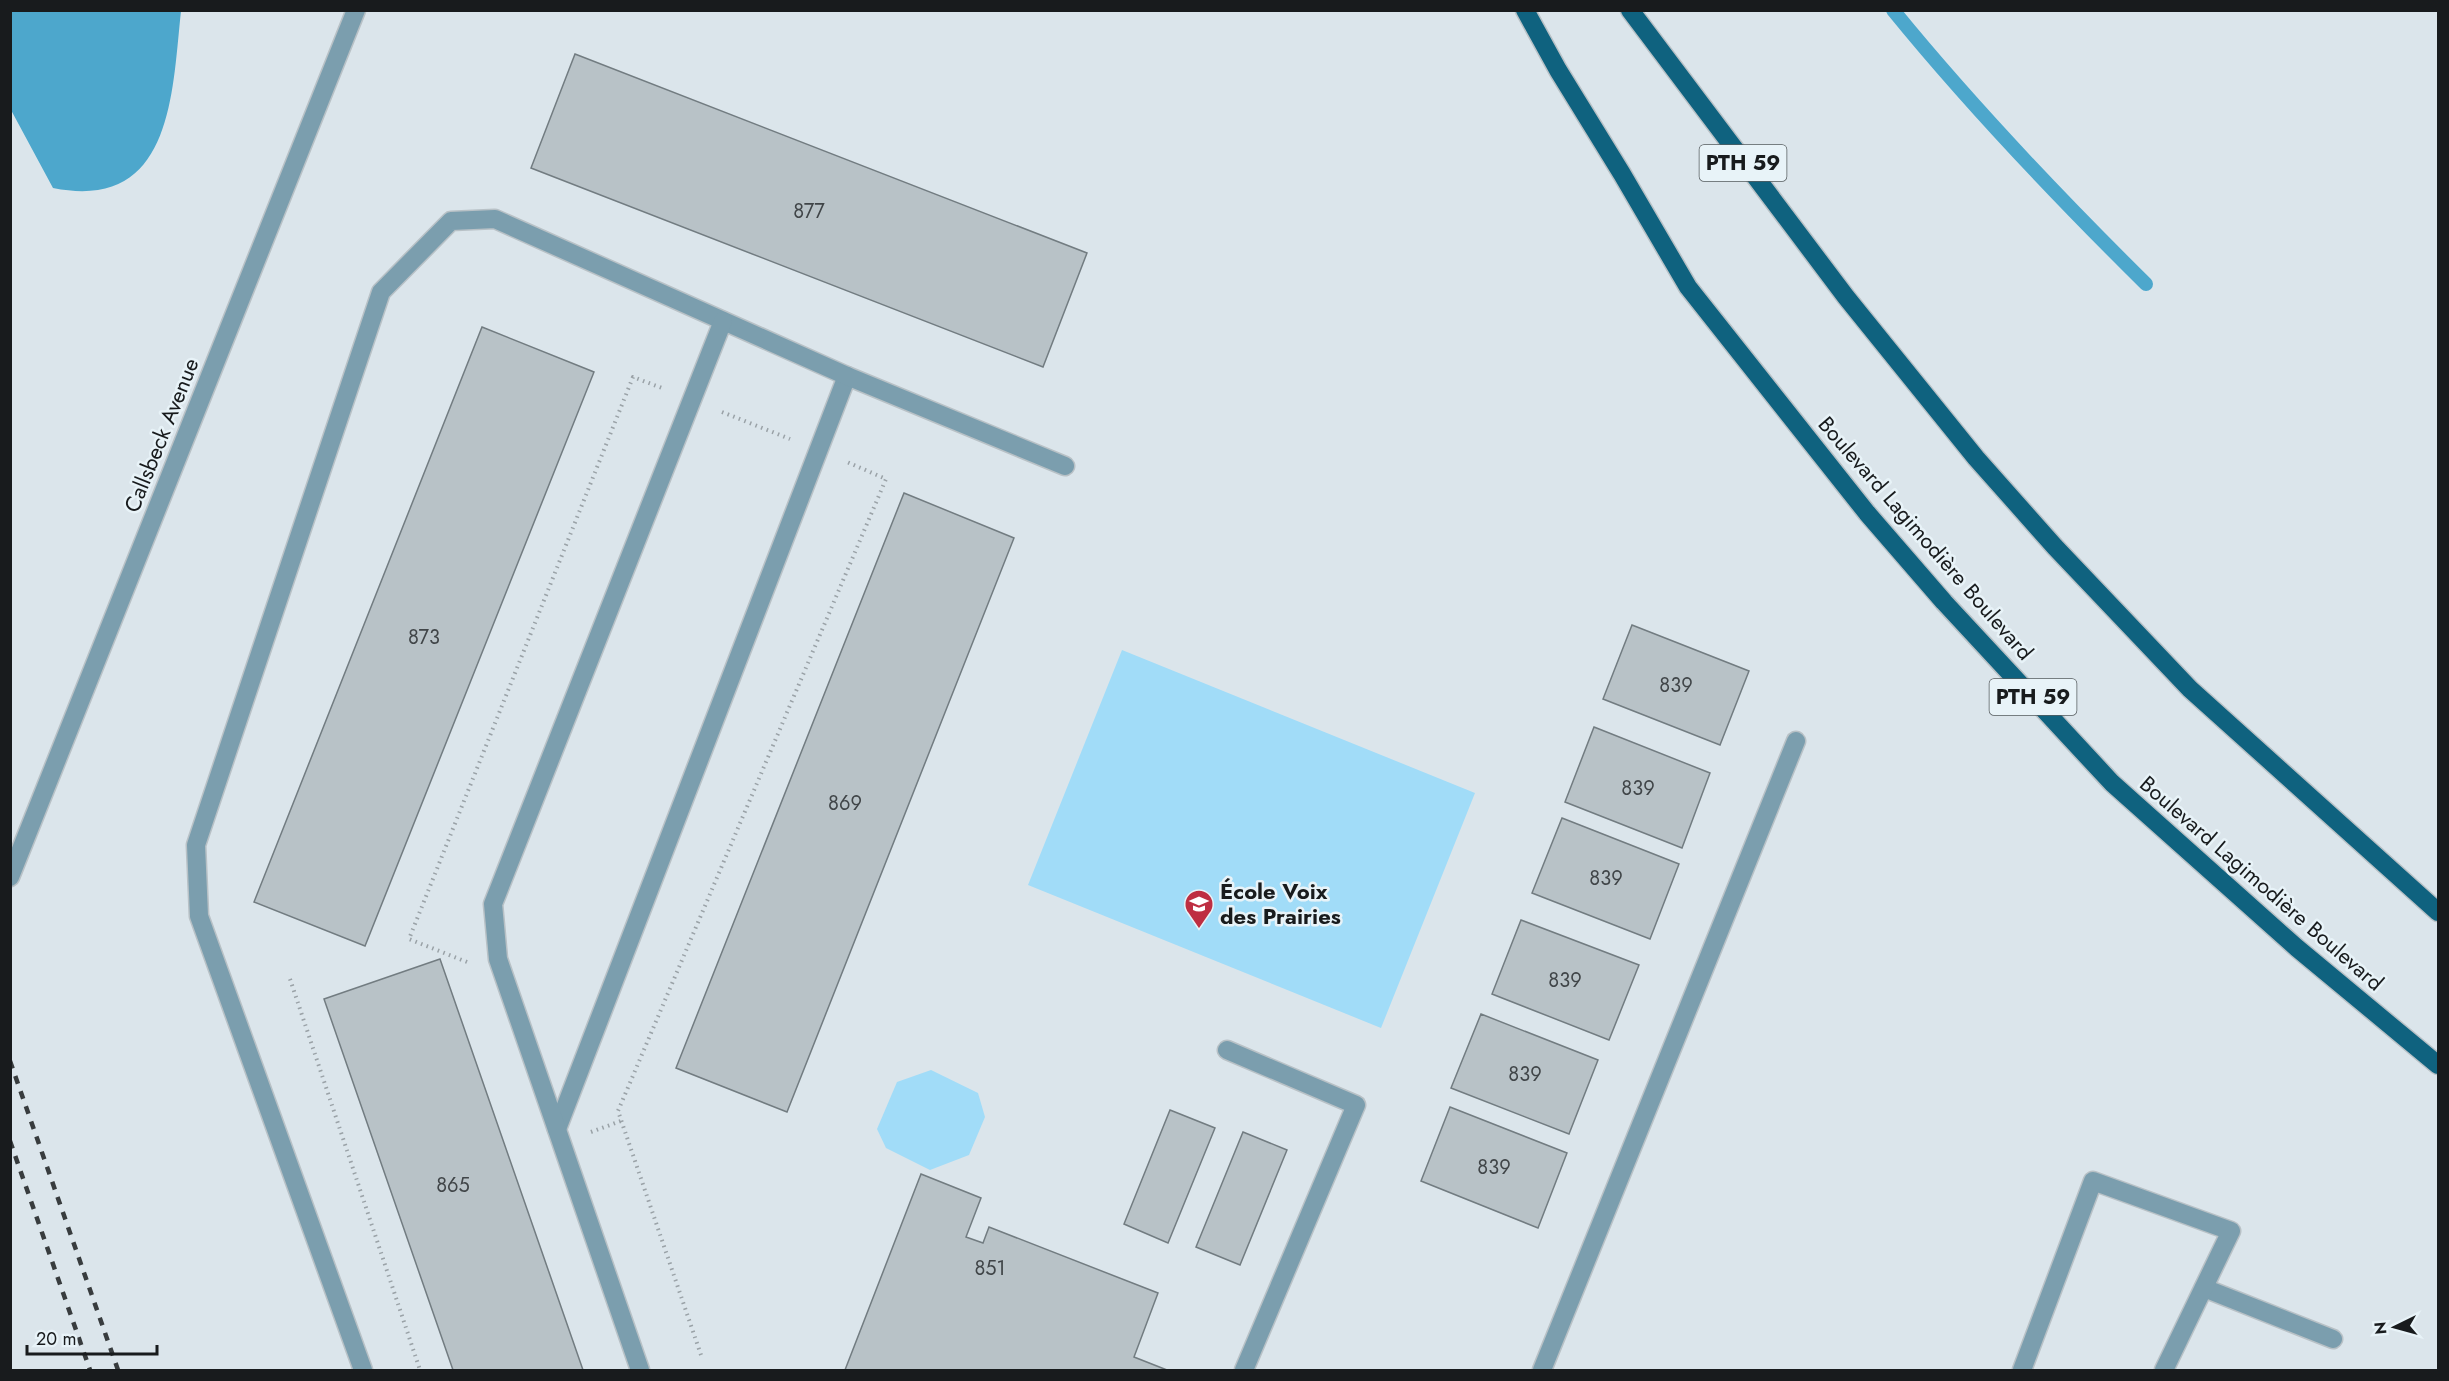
<svg xmlns="http://www.w3.org/2000/svg" width="2449" height="1381" font-family="Jost,sans-serif">
	<style>
		.green { fill: #a1dcf8 }
		.water { fill: #4da7cc }
		.lines { fill: none; stroke-linecap: round; stroke-linejoin: round }
		.stream { stroke: #4da7cc; stroke-width: 14 }
		.building { fill: #b8c2c7; stroke: #727c81; stroke-width: 1.5 }
		.minor-casing { stroke: #b8c1c6; stroke-width: 21 }
		.major-casing { stroke: #b8c1c6; stroke-width: 21 }
		.path { stroke: #9aa2a7; stroke-width: 4; stroke-dasharray: 1.5 4.5; stroke-linecap: butt }
		.minor { stroke: #7b9eae; stroke-width: 18 }
		.major { stroke: #0f627f; stroke-width: 18 }
		.rail { stroke: #383c3e; stroke-width: 4.5; stroke-dasharray: 8 8; stroke-linecap: butt }
		.labels { text-anchor: middle; dominant-baseline: central; stroke-width: 5; stroke-linejoin: round; paint-order: stroke }
		.number-label { font-size: 20px; fill: #404548 }
		.shield { fill: #e8f3f8; stroke: #565c5f; stroke-width: 1.5 }
		.shield-label { font-size: 21px; font-weight: bold; fill: #181b1d }
		.street-label { font-size: 22px; fill: #181b1d; stroke: #e8f3f8 }
		.poi-label { font-size: 22px; font-weight: bold; fill: #181b1d; stroke: #e8f3f8; text-anchor: start }
	</style>
	<rect width="100%" height="100%" fill="#dbe5eb"/>
	<g class="green">
		<polygon points="1122,650 1475,793 1381,1028 1028,885"/>
		<polygon points="931,1070 978,1093 985,1117 969,1155 930,1170 886,1148 877,1129 897,1082"/>
	</g>
	<path class="water" d="M 10,11 L 181,11 C 172,93 173,212 53,188 L 11,110 Z"/>
	<g class="lines">
		<path class="stream" d="M 1893,10 C 1972,107 2058,197 2146,284"/>
	</g>
	<g class="building">
		<polygon points="575,54 1087,253 1043,367 531,168"/>
		<polygon points="482,327 594,372 365,946 254,902"/>
		<polygon points="904,493 1014,538 787,1112 676,1068"/>
		<polygon points="1632,625 1749,671 1720,745 1603,699"/>
		<polygon points="1594,727 1710,773 1682,848 1565,802"/>
		<polygon points="1562,818 1679,864 1650,939 1532,893"/>
		<polygon points="1521,920 1639,965 1609,1040 1492,994"/>
		<polygon points="440,959 583,1370 453,1370 324,999"/>
		<polygon points="1481,1014 1598,1060 1569,1134 1451,1088"/>
		<polygon points="1450,1107 1567,1153 1538,1228 1421,1181"/>
		<polygon points="1170,1110 1215,1128 1168,1243 1124,1224"/>
		<polygon points="1243,1132 1287,1150 1240,1265 1196,1247"/>
		<polygon points="921,1174 981,1198 966,1237 983,1243 989,1227 1158,1293 1134,1357 1167,1370 845,1370"/>
	</g>
	<g class="lines">
		<g class="minor-casing">
			<g id="minor">
				<polyline points="10,877 356,10"/>
				<polyline points="1227,1050 1356,1105 1244,1370"/>
				<polyline points="557,1129 847,376"/>
				<polyline points="2204,1288 2333,1339"/>
				<polyline points="363,1370 199,916 196,845 381,292 451,221 495,219 847,376 1065,466"/>
				<polyline points="640,1370 498,959 493,904 723,321"/>
				<polyline points="1542,1370 1796,741"/>
				<polyline points="2022,1370 2093,1181 2231,1231 2164,1370"/>
			</g>
		</g>
		<g class="major-casing">
			<g id="major">
				<polyline points="1525,10 1558,70 1622,174 1688,287 1867,513 1944,602 2112,783 2297,948 2438,1065"/>
				<polyline points="1630,10 1846,297 1976,458 2055,547 2190,689 2438,912"/>
			</g>
		</g>
		<g class="path">
			<polyline points="722,412 790,439"/>
			<polyline points="467,962 409,939 633,377 662,388"/>
			<polyline points="290,979 420,1370"/>
			<polyline points="591,1132 621,1121"/>
			<polyline points="701,1355 618,1111 886,479 847,462"/>
		</g>
		<use href="#minor" class="minor"/>
		<use href="#major" class="major"/>
		<g class="rail">
			<polyline points="10,1061 118,1370"/>
			<polyline points="10,1141 90,1370"/>
		</g>
	</g>
	<defs>
		<g id="school-pin" transform="scale(1.5)"><path d="M0 17L-7.5 6A9.5 9.5 0 1 1 7.5 6Z" fill="#be2e42" stroke="#e8f3f8"/><path d="M0-5L7-2L0 1L-7-2ZM-4 1L0 2.5L4 1V4Q0 6-4 4Z" fill="#fff"/></g>
	</defs>
	<g fill-rule="evenodd">
		<use href="#school-pin" x="1199" y="904"/>
	</g>
	<g class="labels">
		<g class="number-label">
			<text x="809" y="211">877</text>
			<text x="424" y="637">873</text>
			<text x="1676" y="685">839</text>
			<text x="1638" y="788">839</text>
			<text x="845" y="803">869</text>
			<text x="1606" y="878">839</text>
			<text x="1565" y="980">839</text>
			<text x="1525" y="1074">839</text>
			<text x="1494" y="1167">839</text>
			<text x="453" y="1185">865</text>
			<text x="990" y="1268">851</text>
		</g>
		<g class="shield">
			<rect x="1699.5" y="145" width="87" height="36" rx="4.5"/>
			<rect x="1989.5" y="679" width="87" height="36" rx="4.5"/>
		</g>
		<g class="shield-label">
			<text x="1743" y="163">PTH 59</text>
			<text x="2033" y="697">PTH 59</text>
		</g>
		<g class="street-label">
			<text transform="translate(161 435) rotate(-68)">Callsbeck Avenue</text>
			<text transform="translate(1926 538) rotate(49)">Boulevard Lagimodière Boulevard</text>
			<text transform="translate(2262 883) rotate(41)">Boulevard Lagimodière Boulevard</text>
		</g>
		<g class="poi-label">
			<text x="1220" y="891">École Voix<tspan x="1220" dy="25">des Prairies</tspan></text>
		</g>
	</g>
	<rect width="2449" height="1381" fill="none" stroke="#181b1d" stroke-width="24"/>
	<g transform="translate(2395 1327) rotate(265)" stroke="#e8f3f8" stroke-width="4.5" paint-order="stroke">
	<path d="M0-4.5L10 22L0 15L-10 22Z" fill="#181b1d"/>
	<text y="-9" font-size="16" font-weight="bold" text-anchor="middle" fill="#181b1d">N</text>
	</g>
	<path d="M27 1345v9h130v-9" fill="none" stroke="#181b1d" stroke-width="3"/>
	<text x="36" y="1345" font-size="18" fill="#181b1d" stroke="#e8f3f8" stroke-width="4.5" paint-order="stroke">20 m</text>
</svg>
